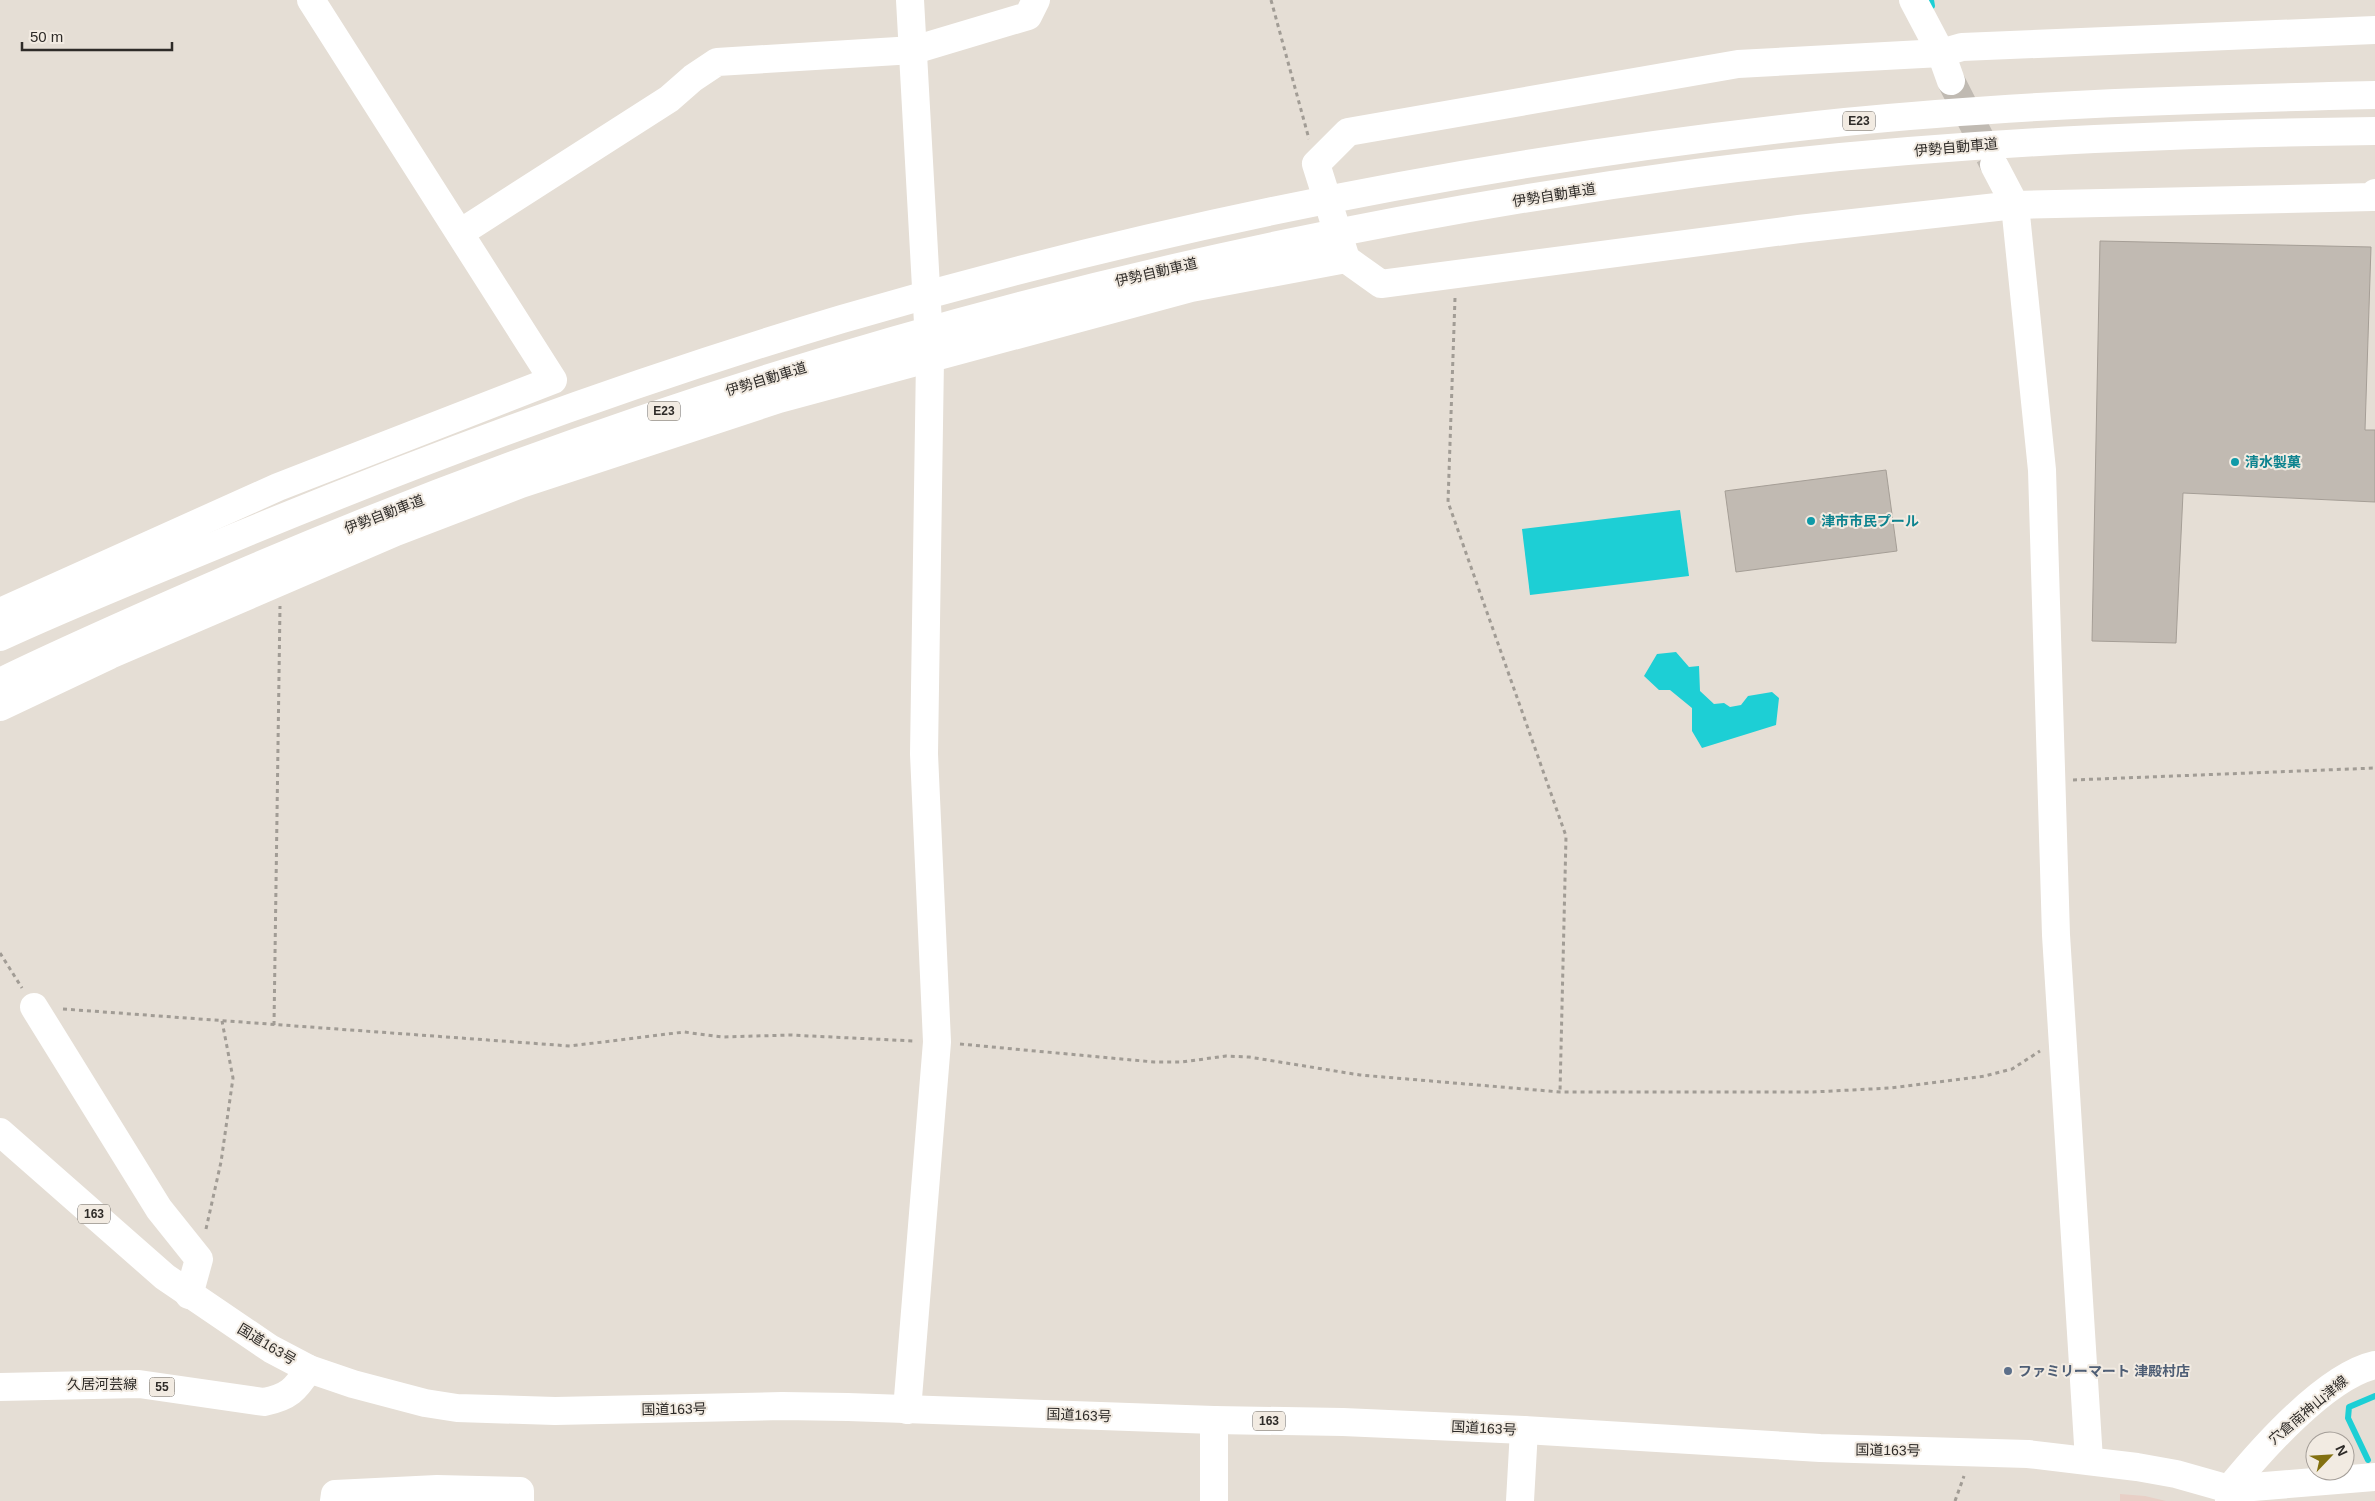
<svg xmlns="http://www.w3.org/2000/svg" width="2375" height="1501" font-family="Arial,'Noto Sans JP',sans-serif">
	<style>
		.commercial { fill: #e8cfc6 }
		.water { fill: #1dcfd5 }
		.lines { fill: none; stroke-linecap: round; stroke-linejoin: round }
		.stream { stroke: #1dcfd5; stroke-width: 6 }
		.building { fill: #c1bab2; stroke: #a59e96 }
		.minor-tunnel { stroke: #c0bab2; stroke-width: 28; stroke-dasharray: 28 14; stroke-linecap: butt }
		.path { stroke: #a19c95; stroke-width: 3; stroke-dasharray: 4 4; stroke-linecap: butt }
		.minor { stroke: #fff; stroke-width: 28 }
		.major { stroke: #fff; stroke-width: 28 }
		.highway { stroke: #fff; stroke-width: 28 }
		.culture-dot { fill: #0f9aa8; stroke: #f2ebe2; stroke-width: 2 }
		.service-dot { fill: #5c6f8a; stroke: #f2ebe2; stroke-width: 2 }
		.labels { text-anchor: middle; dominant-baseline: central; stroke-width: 4; stroke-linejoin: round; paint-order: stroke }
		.shield { fill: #f2ebe2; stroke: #696560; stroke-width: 1 }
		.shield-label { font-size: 12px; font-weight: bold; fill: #2e2b28 }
		.street-label { font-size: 14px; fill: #2e2b28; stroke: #f2ebe2 }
		.culture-label { font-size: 14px; font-weight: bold; fill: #0d838f; stroke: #f2ebe2; text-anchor: start }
		.service-label { font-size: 14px; font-weight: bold; fill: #4e5e75; stroke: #f2ebe2; text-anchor: start }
	</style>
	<rect width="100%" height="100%" fill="#e5ded5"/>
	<polygon class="commercial" points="2120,1494 2145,1496 2166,1501 2120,1501"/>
	<g class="water">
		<polygon points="1680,510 1689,576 1530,595 1522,529"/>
		<polygon points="1676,652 1689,667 1699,666 1700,691 1714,704 1724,703 1730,707 1741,705 1748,696 1772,692 1779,698 1776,725 1702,748 1692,731 1692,708 1670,690 1659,690 1644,676 1657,654"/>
	</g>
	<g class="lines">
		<g class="stream">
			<polyline points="1931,0 1932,6"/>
			<polyline points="2368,1460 2348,1418 2349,1407 2375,1396"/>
		</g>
	</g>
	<g class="building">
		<polygon points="2100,241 2371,247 2365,430 2375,430 2375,502 2183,493 2176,643 2092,641"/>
		<polygon points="1886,470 1897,551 1736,572 1725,491"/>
	</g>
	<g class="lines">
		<polyline class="minor-tunnel" points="1951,81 1994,165"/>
		<g class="path">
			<polyline points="1271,0 1309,139"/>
			<polyline points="1455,298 1448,502 1566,836 1560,1092"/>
			<polyline points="2073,780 2375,768"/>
			<polyline points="0,953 22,988"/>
			<polyline points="63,1009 570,1046 684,1032 722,1037 790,1035 914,1041"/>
			<polyline points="274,1025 280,606"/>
			<polyline points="960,1044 1154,1062 1182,1062 1226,1056 1249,1057 1360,1075 1560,1092 1813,1092 1890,1088 1985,1076 2012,1069 2040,1051"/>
			<polyline points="206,1229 221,1162 233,1078 222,1021"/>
			<polyline points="1955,1501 1964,1476"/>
		</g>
		<g class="minor">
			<polyline points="1913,0 1941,53 1951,81"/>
			<polyline points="2375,30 1962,47 1941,53 1738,64 1348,132 1316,164 1346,259 1381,284 1799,229 2015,205 2373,197 2375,193"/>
			<polyline points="1994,165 2015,205 2042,470 2056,935 2089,1460"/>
			<polyline points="460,233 669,99 693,78 717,62 914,50 1028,16 1036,0"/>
			<polyline points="0,612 278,487 553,380 311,0"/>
			<polyline points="0,707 110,655 396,532 521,484 779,399 1191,288 1346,259"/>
			<polyline points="34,1007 159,1209 199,1259 189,1295"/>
			<polyline points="907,1410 937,1042 924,754 930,359 910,0"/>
			<polyline points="334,1501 335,1494 437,1489 520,1491 520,1501"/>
			<polyline points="1214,1501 1214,1420"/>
		</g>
		<g class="major">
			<path d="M 0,1387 L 139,1384 L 264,1402 C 289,1397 295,1390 309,1369"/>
			<path d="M 2229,1489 C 2261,1450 2326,1376 2375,1365"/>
			<polyline points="2229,1489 2375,1477"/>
		</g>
		<g class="highway">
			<path d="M 0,637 C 78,601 159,569 238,536 C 436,454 637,380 842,319 C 1169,223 1506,157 1845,122 C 2021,104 2198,99 2375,95"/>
			<path d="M 0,682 C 78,644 157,610 237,575 C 703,375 1194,240 1697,173 C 1922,144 2148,134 2375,131"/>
			<polyline points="0,1132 165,1277 271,1349 309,1369 353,1384 425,1403 457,1408 555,1411 782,1406 848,1407 1214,1420 1343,1422 1524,1430 1820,1448 2028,1454 2137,1467 2176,1474 2229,1489 2229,1501"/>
			<polyline points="1520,1501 1524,1430"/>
		</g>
	</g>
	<g class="culture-dot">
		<circle cx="2235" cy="462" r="5"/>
		<circle cx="1811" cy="521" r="5"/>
	</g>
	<circle class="service-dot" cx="2008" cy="1371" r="5"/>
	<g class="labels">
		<g class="shield">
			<rect x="1843" y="111.5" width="32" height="19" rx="4"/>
			<rect x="648" y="401.5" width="32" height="19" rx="4"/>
			<rect x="78" y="1204.5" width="32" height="19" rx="4"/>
			<rect x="149.5" y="1377.5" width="25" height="19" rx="4"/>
			<rect x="1253" y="1411.5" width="32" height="19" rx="4"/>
		</g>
		<g class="shield-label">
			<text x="1859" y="121">E23</text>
			<text x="664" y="411">E23</text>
			<text x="94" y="1214">163</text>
			<text x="162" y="1387">55</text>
			<text x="1269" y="1421">163</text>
		</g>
		<g class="street-label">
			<text transform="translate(1956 147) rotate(-5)">伊勢自動車道</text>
			<text transform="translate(1554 195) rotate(-9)">伊勢自動車道</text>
			<text transform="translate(1156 272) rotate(-13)">伊勢自動車道</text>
			<text transform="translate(766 379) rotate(-17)">伊勢自動車道</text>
			<text transform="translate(384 514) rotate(-21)">伊勢自動車道</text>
			<text transform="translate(267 1344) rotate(31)">国道163号</text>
			<text x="102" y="1384">久居河芸線</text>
			<text transform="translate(674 1409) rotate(-1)">国道163号</text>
			<text transform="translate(2308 1410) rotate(-40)">穴倉南神山津線</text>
			<text transform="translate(1079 1415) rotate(2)">国道163号</text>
			<text transform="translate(1484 1428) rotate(3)">国道163号</text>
			<text transform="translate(1888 1450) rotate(1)">国道163号</text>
		</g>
		<g class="culture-label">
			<text x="2245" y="462">清水製菓</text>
			<text x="1821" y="521">津市市民プール</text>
		</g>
		<g class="service-label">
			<text x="2018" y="1371">ファミリーマート 津殿村店</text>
		</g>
	</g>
	<g transform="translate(2330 1456) rotate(65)"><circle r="24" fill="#f2ebe2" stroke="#a49e98"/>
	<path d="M0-4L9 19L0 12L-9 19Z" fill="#837010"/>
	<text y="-8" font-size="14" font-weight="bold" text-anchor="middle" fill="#2e2b28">N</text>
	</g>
	<path d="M22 42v8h150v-8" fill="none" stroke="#2e2b28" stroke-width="2.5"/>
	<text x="30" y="42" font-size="15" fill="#2e2b28" stroke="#f2ebe2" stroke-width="4" paint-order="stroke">50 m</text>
</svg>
